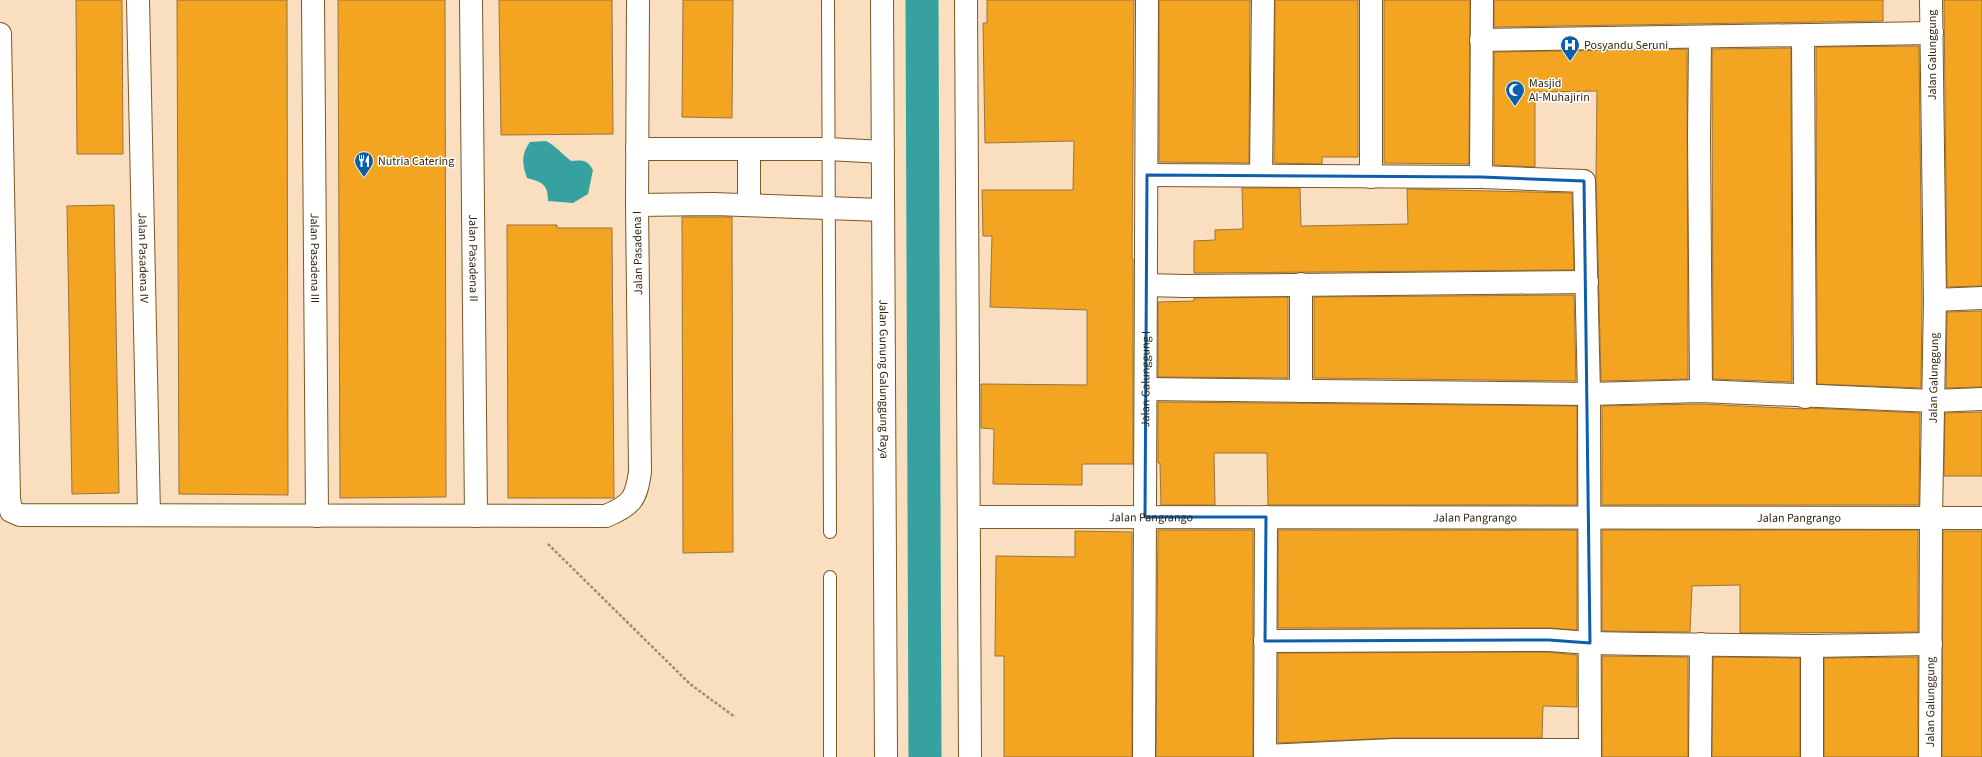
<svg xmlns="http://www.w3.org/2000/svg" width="1982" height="757" font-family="'Source Sans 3',sans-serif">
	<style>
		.water { fill: #37a19f }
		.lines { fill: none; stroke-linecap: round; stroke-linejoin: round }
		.canal { stroke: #37a19f; stroke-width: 33 }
		.building { fill: #f3a521; stroke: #9a733f }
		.service-casing { stroke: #7c5822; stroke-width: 14 }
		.minor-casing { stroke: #7c5822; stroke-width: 24 }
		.tertiary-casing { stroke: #7c5822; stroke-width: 24 }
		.path { stroke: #9f896e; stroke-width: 2.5; stroke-dasharray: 3 2; stroke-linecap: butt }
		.service { stroke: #fff; stroke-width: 12 }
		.minor { stroke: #fff; stroke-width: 22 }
		.tertiary { stroke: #fff; stroke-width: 22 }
		.marked { fill: none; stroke: #0d5fad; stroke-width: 3; stroke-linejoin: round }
		.labels { text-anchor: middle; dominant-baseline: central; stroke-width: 3; stroke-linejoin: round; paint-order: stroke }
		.poi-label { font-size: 12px; fill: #35250f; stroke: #fff; text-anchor: start }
		.street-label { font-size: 12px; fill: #35250f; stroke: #fff }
	</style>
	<rect width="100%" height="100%" fill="#f9dfbf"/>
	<path class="water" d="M 546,141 C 556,146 562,154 571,161 C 582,160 587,159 593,170 L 588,194 L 573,203 L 548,201 C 548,184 542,182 527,178 C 522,164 521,154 530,142 Z"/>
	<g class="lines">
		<polyline class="canal" points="922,0 925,757"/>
	</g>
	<g class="building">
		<polygon points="76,0 122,0 123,154 77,154"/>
		<polygon points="177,0 287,0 288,495 179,494"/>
		<polygon points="338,0 445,0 446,497 340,498"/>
		<polygon points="499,0 612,0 613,134 501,135"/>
		<polygon points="683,0 733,0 732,118 682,117"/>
		<polygon points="987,0 1134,0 1132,259 1133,259 1133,464 1082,464 1082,485 993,484 994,429 981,428 981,384 1087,385 1087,310 990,307 992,236 983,236 982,190 1073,190 1074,141 985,143 983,23 987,23"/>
		<polygon points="1159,0 1250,0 1249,163 1159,162"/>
		<polygon points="1275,0 1358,0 1358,157 1322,157 1322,164 1274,163"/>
		<polygon points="1384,0 1470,0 1469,164 1384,163"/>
		<polygon points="1494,0 1883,0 1883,21 1494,27"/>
		<polygon points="1944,0 1982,0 1982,286 1947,287"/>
		<polygon points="1919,46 1922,300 1921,388 1817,384 1816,47"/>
		<polygon points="1791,48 1792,382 1713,379 1712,49"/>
		<polygon points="1687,49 1688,379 1601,381 1596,178 1597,91 1535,92 1535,167 1494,165 1494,52"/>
		<polygon points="1242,188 1300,188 1301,226 1408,224 1407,189 1572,193 1574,270 1194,273 1194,241 1215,240 1215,230 1243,229"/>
		<polygon points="114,205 119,493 72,494 67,206"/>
		<polygon points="682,217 732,217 733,552 683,553"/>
		<polygon points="507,225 557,225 557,228 612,228 614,498 508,498"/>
		<polygon points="1574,295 1576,381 1314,378 1314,297"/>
		<polygon points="1288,297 1288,378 1158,377 1158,302 1194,301 1194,298"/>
		<polygon points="1982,311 1982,387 1946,388 1947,312"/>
		<polygon points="1158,402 1577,406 1577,505 1268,505 1267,453 1214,453 1215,505 1161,505 1160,463 1158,463"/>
		<polygon points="1701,404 1805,409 1810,408 1920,413 1919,505 1602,505 1602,406"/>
		<polygon points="1982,412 1982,476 1944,476 1945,413"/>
		<polygon points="1158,530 1253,530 1253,757 1156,757"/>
		<polygon points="1278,530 1577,530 1577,630 1549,628 1278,628"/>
		<polygon points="1602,530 1918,530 1918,632 1740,633 1740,585 1692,586 1690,632 1602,631"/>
		<polygon points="1075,531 1132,532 1132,757 1004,757 1004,656 995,656 996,556 1075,557"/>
		<polygon points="1943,531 1982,531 1982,757 1942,757"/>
		<polygon points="1549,652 1577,655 1577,707 1543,706 1542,738 1393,738 1278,743 1278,653"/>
		<polygon points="1602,656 1688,657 1688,757 1602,757"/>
		<polygon points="1713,657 1800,658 1800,757 1712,757"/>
		<polygon points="1918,657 1918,757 1824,757 1824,658"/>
	</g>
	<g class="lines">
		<g class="service-casing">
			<g id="service">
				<polyline points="828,0 830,532"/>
				<polyline points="830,577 830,757"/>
			</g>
		</g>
		<g class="minor-casing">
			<g id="minor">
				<path id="s1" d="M 138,0 L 149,515"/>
				<path id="s2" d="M 313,0 L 317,516"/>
				<path id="s3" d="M 471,0 L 476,516"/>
				<polyline points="1371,0 1371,177"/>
				<path d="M 0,34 L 9,498 L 11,511 L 20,515 L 606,516 C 632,505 636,499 640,472 L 637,205 L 638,0"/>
				<polyline points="1803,36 1805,397"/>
				<polyline points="1700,37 1699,136 1701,391"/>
				<polyline points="1481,40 1932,33"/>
				<polyline points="637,149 828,149 883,152"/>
				<polyline points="749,150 749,205"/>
				<polyline points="1147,175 1481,177 1584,181 1589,394 1590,757"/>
				<polyline points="1261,175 1263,0"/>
				<polyline points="1481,177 1482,0"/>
				<polyline points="637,205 713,204 883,210"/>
				<polyline points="1301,284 1301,391"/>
				<polyline points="1146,285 1184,286 1587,282"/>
				<polyline points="1935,300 1982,298"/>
				<polyline points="1146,389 1589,394 1701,391 1933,401 1982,399"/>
				<path id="s4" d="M 969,517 L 1982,518"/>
				<polyline points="1265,641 1549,640 1590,643 1644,644 1812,646 1931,644"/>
				<polyline points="1812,646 1812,757"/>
				<polyline points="1265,756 1394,750 1590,750"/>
				<path id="s5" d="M 1144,757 L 1147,0"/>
				<polyline points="1265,757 1266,517"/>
				<polyline points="1700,757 1701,644"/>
				<path id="s6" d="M 1930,757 L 1931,518 L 1935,300 L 1931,0"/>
			</g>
		</g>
		<g class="tertiary-casing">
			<g id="tertiary">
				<path id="s7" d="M 882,0 L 886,757"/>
				<polyline points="966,0 970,757"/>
			</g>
		</g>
		<polyline class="path" points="548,544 690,684 735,717"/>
		<use href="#service" class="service"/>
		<use href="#minor" class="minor"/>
		<use href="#tertiary" class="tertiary"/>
	</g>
	<path class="marked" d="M 1147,175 L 1481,177 L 1584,181 L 1590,643 L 1549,640 L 1265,641 L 1266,517 L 1145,517 Z"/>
	<defs>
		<g id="hospital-pin" transform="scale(1)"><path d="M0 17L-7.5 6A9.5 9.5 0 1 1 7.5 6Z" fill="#0d5fad" stroke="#fff"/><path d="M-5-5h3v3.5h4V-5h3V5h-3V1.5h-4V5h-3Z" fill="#fff"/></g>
		<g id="mosque-pin" transform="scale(1)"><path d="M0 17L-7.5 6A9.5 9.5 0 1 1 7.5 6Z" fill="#0d5fad" stroke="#fff"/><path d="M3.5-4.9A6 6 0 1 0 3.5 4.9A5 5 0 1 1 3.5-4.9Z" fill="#fff"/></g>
		<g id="restaurant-pin" transform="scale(1)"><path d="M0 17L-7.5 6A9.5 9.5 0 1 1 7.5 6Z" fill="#0d5fad" stroke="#fff"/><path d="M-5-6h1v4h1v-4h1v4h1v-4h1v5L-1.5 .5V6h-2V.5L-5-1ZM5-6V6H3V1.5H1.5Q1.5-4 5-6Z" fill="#fff"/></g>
	</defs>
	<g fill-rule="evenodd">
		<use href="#hospital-pin" x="1570" y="45"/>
		<use href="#mosque-pin" x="1515" y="90"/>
		<use href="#restaurant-pin" x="364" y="161"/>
	</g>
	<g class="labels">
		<g class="poi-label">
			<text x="1584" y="45">Posyandu Seruni</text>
			<text x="1529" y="83">Masjid<tspan x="1529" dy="14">Al-Muhajirin</tspan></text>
			<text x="378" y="161">Nutria Catering</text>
		</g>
		<g class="street-label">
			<text transform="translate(1932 55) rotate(-90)">Jalan Galunggung</text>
			<text transform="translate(638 253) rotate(-91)">Jalan Pasadena I</text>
			<text stroke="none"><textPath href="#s1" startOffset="258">Jalan Pasadena IV</textPath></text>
			<text stroke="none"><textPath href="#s2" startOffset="258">Jalan Pasadena III</textPath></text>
			<text stroke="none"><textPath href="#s3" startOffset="258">Jalan Pasadena II</textPath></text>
			<text stroke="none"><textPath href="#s7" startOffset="379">Jalan Gunung Galunggung Raya</textPath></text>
			<text stroke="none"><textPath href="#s5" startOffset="378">Jalan Galunggung I</textPath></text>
			<text stroke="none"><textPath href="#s6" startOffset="379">Jalan Galunggung</textPath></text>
			<text stroke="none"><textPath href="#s4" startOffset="182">Jalan Pangrango</textPath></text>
			<text stroke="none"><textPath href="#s4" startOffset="506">Jalan Pangrango</textPath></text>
			<text stroke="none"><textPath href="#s4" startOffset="830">Jalan Pangrango</textPath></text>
			<text stroke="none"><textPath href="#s6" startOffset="55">Jalan Galunggung</textPath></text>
		</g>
	</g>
</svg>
